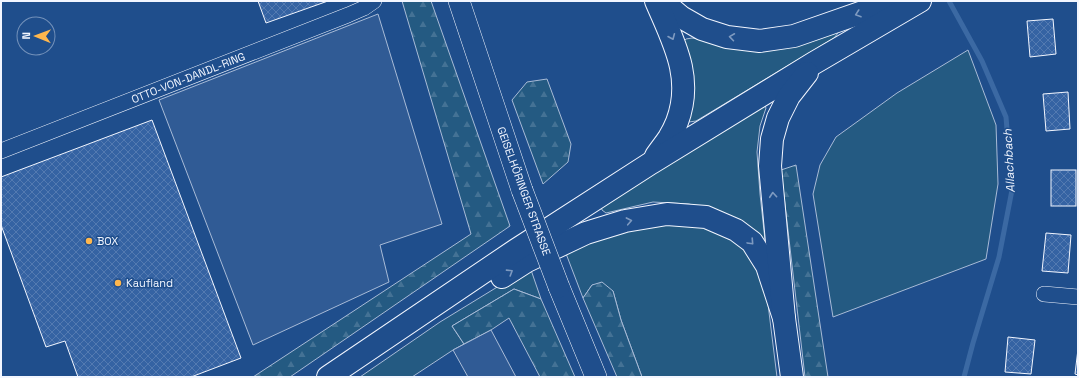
<svg xmlns="http://www.w3.org/2000/svg" width="1079" height="378" font-family="'Space Grotesk',sans-serif">
	<style>
		.grass { fill: #245a82; stroke: #a8bbd7 }
		.forest { fill: url(#forest-firs); stroke: #a8bbd7 }
		.parking { fill: #305b95; stroke: #a8bbd7 }
		.lines { fill: none; stroke-linecap: round; stroke-linejoin: round }
		.stream { stroke: #3b69a3; stroke-width: 5 }
		.building { fill: url(#building-cross-hatch); stroke: #f2f6ff }
		.minor-casing { stroke: #f2f6ff; stroke-width: 16 }
		.secondary-casing { stroke: #f2f6ff; stroke-width: 22 }
		.primary-casing { stroke: #f2f6ff; stroke-width: 24 }
		.minor { stroke: #1f4e8c; stroke-width: 15 }
		.secondary { stroke: #1f4e8c; stroke-width: 21 }
		.primary { stroke: #1f4e8c; stroke-width: 22 }
		.secondary-bridge-casing { stroke: #f2f6ff; stroke-width: 22; stroke-linecap: butt }
		.secondary-bridge { stroke: #1f4e8c; stroke-width: 21 }
		.oneway { stroke: #7e9ac0 }
		.poi-dot { fill: #ffb74d; stroke: #1f4e8c; stroke-width: 1.5 }
		.labels { text-anchor: middle; dominant-baseline: central; stroke-width: 3; stroke-linejoin: round; paint-order: stroke }
		.street-label { font-size: 11px; fill: #f2f6ff; stroke: #1f4e8c }
		.poi-label { font-size: 11px; fill: #f2f6ff; stroke: #1f4e8c; text-anchor: start }
		.water-label { font-size: 12px; font-style: italic; fill: #f2f6ff; stroke: #1f4e8c }
	</style>
	<defs>
		<pattern id="forest-firs" width="22" height="20" patternUnits="userSpaceOnUse"><rect width="22" height="20" fill="#245a82"/><path d="M5 1l3.5 6h-7zM16 11l3.5 6h-7z" fill="#447295"/></pattern>
		<pattern id="building-cross-hatch" width="8" height="8" patternUnits="userSpaceOnUse"><rect width="8" height="8" fill="#3563a3"/><path d="M0 0l8 8M0 8l8-8" fill="none" stroke="#537ab1"/></pattern>
	</defs>
	<rect width="100%" height="100%" fill="#1f4e8c"/>
	<g class="grass">
		<polygon points="838,31 838,33 834,38 696,121 689,122 687,120 683,42 686,39 692,38 704,40"/>
		<polygon points="968,50 996,125 998,184 986,259 833,317 813,194 820,165 836,137 897,93"/>
		<polygon points="760,106 765,106 766,108 760,126 757,152 760,194 765,240 762,241 713,211 689,204 653,202 606,213 602,210 601,206"/>
		<polygon points="671,221 705,227 731,238 745,250 758,267 767,296 777,377 642,377 621,320 613,291 592,285 583,298 565,251 608,235"/>
		<polygon points="530,267 541,299 514,289 452,326 464,344 453,350 412,377 360,377 440,322"/>
	</g>
	<g class="forest">
		<polygon points="402,1 431,1 510,226 290,377 253,377 471,234"/>
		<polygon points="547,79 571,144 568,162 543,184 512,100 527,82"/>
		<polygon points="796,165 828,377 805,377 781,170"/>
		<polygon points="602,282 613,291 621,320 642,377 617,377 583,298 592,285"/>
		<polygon points="514,289 541,299 575,377 540,377 509,318 491,330 464,344 452,326"/>
	</g>
	<g class="parking">
		<polygon points="378,14 442,224 380,245 389,282 253,345 159,100"/>
		<polygon points="491,330 516,377 468,377 453,350"/>
	</g>
	<g class="lines">
		<polyline class="stream" points="949,1 982,61 1006,117 1012,190 999,257 973,343 964,377"/>
	</g>
	<g class="building">
		<polygon points="258,1 328,1 266,23"/>
		<polygon points="1053,19 1056,54 1030,57 1027,21"/>
		<polygon points="1068,92 1070,129 1046,131 1043,94"/>
		<polygon points="152,120 241,358 191,377 78,377 65,341 46,347 1,225 1,177"/>
		<rect x="1051" y="170" width="25" height="36"/>
		<polygon points="1046,233 1071,235 1068,273 1042,271"/>
		<polygon points="1008,337 1035,340 1031,374 1005,372"/>
		<polygon points="1078,349 1078,375 1075,374"/>
	</g>
	<g class="lines">
		<g class="minor-casing">
			<g id="minor">
				<path id="s1" d="M 1,151 L 348,15 L 364,8 L 374,1"/>
				<polyline points="1044,294 1078,297"/>
			</g>
		</g>
		<g class="secondary-casing">
			<g id="secondary">
				<polyline points="459,1 522,190"/>
				<polyline points="559,287 596,377"/>
			</g>
		</g>
		<g class="primary-casing">
			<g id="primary">
				<polyline points="662,1 681,17 702,29 727,37 760,41 794,36 880,6 908,1"/>
				<path d="M 656,156 C 660,150 665,144 669,138 C 672,133 675,127 677,122 C 694,77 673,41 656,1"/>
				<polyline points="502,277 527,261 586,233 625,221 667,214 706,217 736,230 752,242 767,266 784,318"/>
				<polyline points="328,377 516,250 651,163 814,63 920,1"/>
				<polyline points="792,377 784,318 770,166 772,139 778,118 789,96 807,73"/>
			</g>
		</g>
		<use href="#minor" class="minor"/>
		<use href="#secondary" class="secondary"/>
		<use href="#primary" class="primary"/>
		<g class="secondary-bridge-casing">
			<polyline id="secondary-bridge" points="522,190 559,287"/>
		</g>
		<use href="#secondary-bridge" class="secondary-bridge"/>
	</g>
	<defs><path id="oneway-chevron" d="M-2-3.5L2.5 0L-2 3.5" fill="none" stroke-width="1.6" stroke-linecap="round" stroke-linejoin="round"/></defs>
	<g class="oneway">
		<use href="#oneway-chevron" transform="translate(858 14) rotate(161)"/>
		<use href="#oneway-chevron" transform="translate(672 37) rotate(67)"/>
		<use href="#oneway-chevron" transform="translate(732 37) rotate(-172)"/>
		<use href="#oneway-chevron" transform="translate(773 195) rotate(-95)"/>
		<use href="#oneway-chevron" transform="translate(629 221) rotate(-11)"/>
		<use href="#oneway-chevron" transform="translate(751 242) rotate(47)"/>
		<use href="#oneway-chevron" transform="translate(510 272) rotate(-32)"/>
	</g>
	<g class="poi-dot">
		<circle cx="89" cy="241" r="4"/>
		<circle cx="118" cy="283" r="4"/>
	</g>
	<g class="labels">
		<g class="street-label">
			<text stroke="none"><textPath href="#s1" startOffset="201">OTTO-VON-DANDL-RING</textPath></text>
			<text transform="translate(524 191) rotate(70)">GEISELHÖRINGER STRASSE</text>
		</g>
		<g class="poi-label">
			<text x="97" y="241">BOX</text>
			<text x="126" y="283">Kaufland</text>
		</g>
		<g class="water-label">
			<text transform="translate(1009 161) rotate(-93)">Allachbach</text>
		</g>
	</g>
	<rect width="1079" height="378" fill="none" stroke="#f2f6ff" stroke-width="4"/>
	<g transform="translate(36 36) rotate(271)"><circle r="19" fill="#1f4e8c" stroke="#7391ba"/>
	<path d="M0-3L7 15L0 10L-7 15Z" fill="#ffb74d"/>
	<text y="-6" font-size="11" font-weight="bold" text-anchor="middle" fill="#f2f6ff">N</text>
	</g>
</svg>
